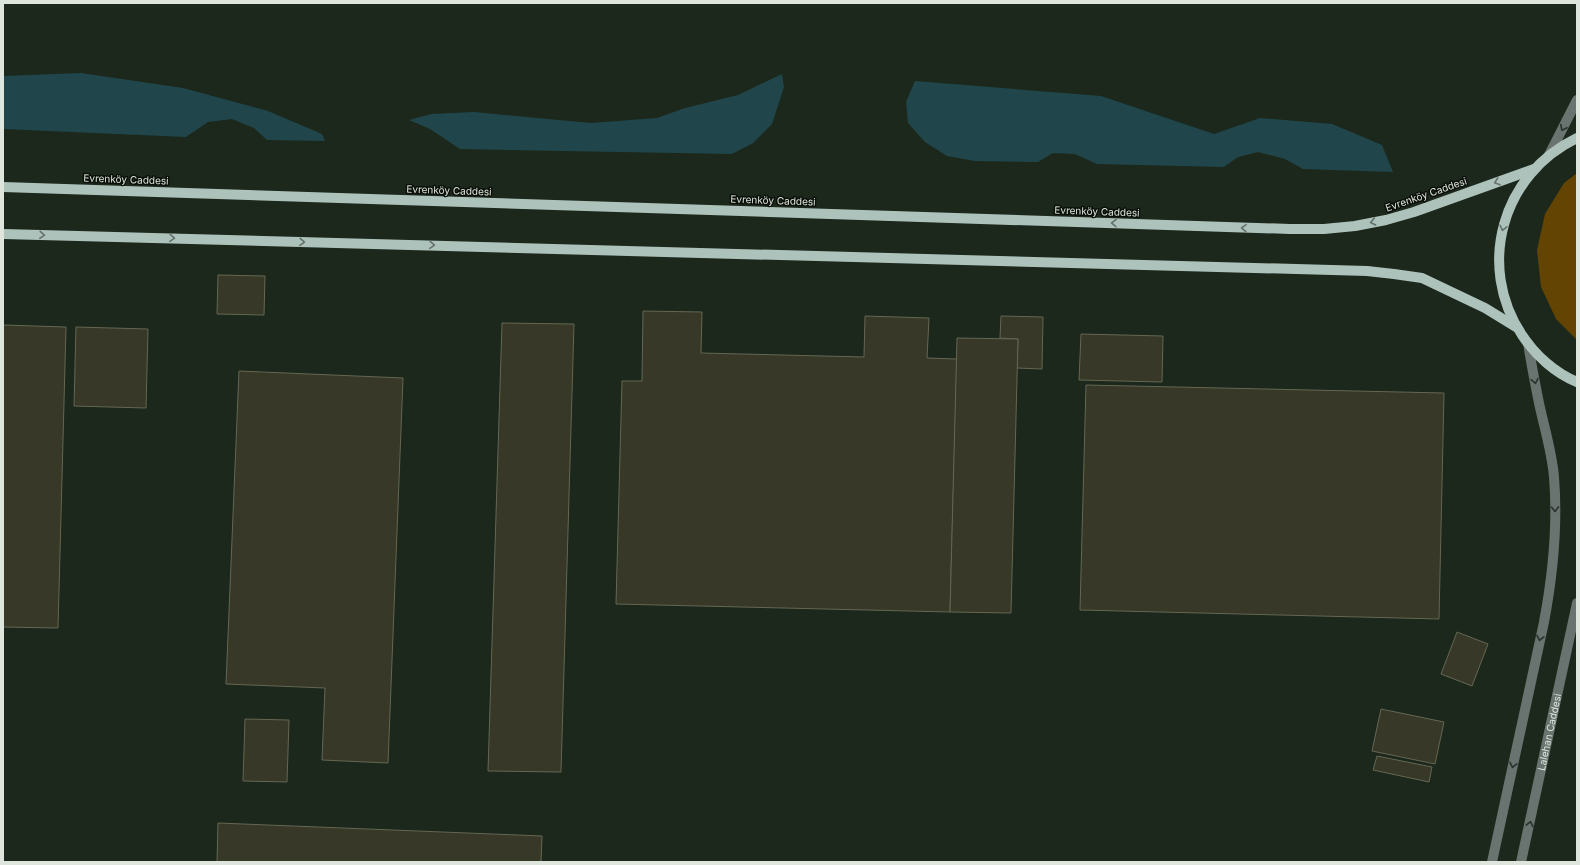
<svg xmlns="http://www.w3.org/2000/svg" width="1580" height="865" font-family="Inter,sans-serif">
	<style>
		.green { fill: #634402 }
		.water { fill: #20464b }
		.building { fill: #373827; stroke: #656754 }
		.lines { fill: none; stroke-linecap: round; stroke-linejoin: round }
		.minor { stroke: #69736f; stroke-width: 10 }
		.major { stroke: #aec2bc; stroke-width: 10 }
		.oneway { stroke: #2b322d }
		.oneway2 { stroke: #64716b }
		.labels { text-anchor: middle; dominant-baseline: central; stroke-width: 3; stroke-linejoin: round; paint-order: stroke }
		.street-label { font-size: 10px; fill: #dde5dc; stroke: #0a0f09 }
	</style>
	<rect width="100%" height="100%" fill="#1c281b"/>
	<polygon class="green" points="1577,173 1577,340 1556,319 1541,287 1537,250 1545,214 1564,183"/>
	<g class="water">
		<polygon points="81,73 183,88 268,111 322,134 325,141 267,140 254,128 232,119 208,122 186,137 3,129 3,76"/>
		<polygon points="782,74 784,87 772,124 753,143 732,154 460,149 430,129 409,120 431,114 474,112 591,123 657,118 685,108 738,95"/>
		<polygon points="915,81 1101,96 1214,134 1260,118 1332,124 1382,145 1393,172 1303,169 1285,159 1258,152 1238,157 1224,167 1097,164 1075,154 1053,153 1038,162 975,161 947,156 925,142 908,123 906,102"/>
	</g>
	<g class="building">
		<polygon points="218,275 265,276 264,315 217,314"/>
		<polygon points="643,311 702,312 701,353 864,357 865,316 929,318 927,358 957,359 950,612 616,604 622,381 642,381"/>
		<polygon points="1001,316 1043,317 1042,369 1017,368 1018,339 1000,338"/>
		<polygon points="502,323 574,324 561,772 488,771"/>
		<polygon points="3,325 66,327 58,628 3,627"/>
		<polygon points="76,327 148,329 146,408 74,406"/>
		<polygon points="1081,334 1163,336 1162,382 1079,380"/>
		<polygon points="957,338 1018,339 1011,613 950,612"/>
		<polygon points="239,371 403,378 388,763 322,760 325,688 226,684"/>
		<polygon points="1086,385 1444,393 1439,619 1080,610"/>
		<polygon points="1457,632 1488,644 1472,686 1441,674"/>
		<polygon points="1381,709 1444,722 1435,764 1372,751"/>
		<polygon points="245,719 289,720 287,782 243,781"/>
		<polygon points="1377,756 1432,767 1429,782 1373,770"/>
		<polygon points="218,823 542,836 541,862 217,862"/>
	</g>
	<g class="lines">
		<g class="minor">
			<polyline points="1549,155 1577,100"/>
			<path d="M 1492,862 L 1544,622 C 1553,574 1558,526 1554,477 C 1552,452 1544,427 1539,403 C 1535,383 1531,363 1528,343"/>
			<path id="s1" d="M 1521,862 L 1577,603"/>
		</g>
		<g class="major">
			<path d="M 1577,138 C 1502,174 1476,266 1522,335 C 1535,355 1555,373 1577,382"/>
			<polyline points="3,187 1290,229 1324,229 1355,226 1386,220 1414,212 1534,169"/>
			<polyline points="3,234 1367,271 1394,274 1422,278 1485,308 1516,327"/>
		</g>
	</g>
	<defs><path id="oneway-chevron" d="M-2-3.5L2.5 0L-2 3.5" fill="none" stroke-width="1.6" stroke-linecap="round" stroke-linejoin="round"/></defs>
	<g class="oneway">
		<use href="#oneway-chevron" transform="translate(1563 128) rotate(117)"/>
		<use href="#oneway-chevron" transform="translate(1535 381) rotate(79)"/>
		<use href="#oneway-chevron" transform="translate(1555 509) rotate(89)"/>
		<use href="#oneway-chevron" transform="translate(1540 638) rotate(102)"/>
		<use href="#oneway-chevron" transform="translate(1513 765) rotate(102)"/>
		<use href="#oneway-chevron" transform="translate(1530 824) rotate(-78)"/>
	</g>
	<g class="oneway2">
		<use href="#oneway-chevron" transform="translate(1497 182) rotate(161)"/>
		<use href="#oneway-chevron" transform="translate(1373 222) rotate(169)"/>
		<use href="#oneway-chevron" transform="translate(1114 223) rotate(-178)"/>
		<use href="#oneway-chevron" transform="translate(1244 228) rotate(-178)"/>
		<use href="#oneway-chevron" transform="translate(1503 228) rotate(103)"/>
		<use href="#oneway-chevron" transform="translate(42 235) rotate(2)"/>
		<use href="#oneway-chevron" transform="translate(172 238) rotate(2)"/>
		<use href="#oneway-chevron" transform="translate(302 242) rotate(2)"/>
		<use href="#oneway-chevron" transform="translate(432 245) rotate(2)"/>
	</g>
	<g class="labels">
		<g class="street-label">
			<text transform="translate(126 179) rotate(2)">Evrenköy Caddesi</text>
			<text transform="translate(449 190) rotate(2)">Evrenköy Caddesi</text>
			<text transform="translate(1426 194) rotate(-19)">Evrenköy Caddesi</text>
			<text transform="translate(773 200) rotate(2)">Evrenköy Caddesi</text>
			<text transform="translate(1097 211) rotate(2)">Evrenköy Caddesi</text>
			<text stroke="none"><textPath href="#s1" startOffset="133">Lalehan Caddesi</textPath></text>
		</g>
	</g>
	<rect width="1580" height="865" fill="none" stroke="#dde5dc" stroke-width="8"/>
</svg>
